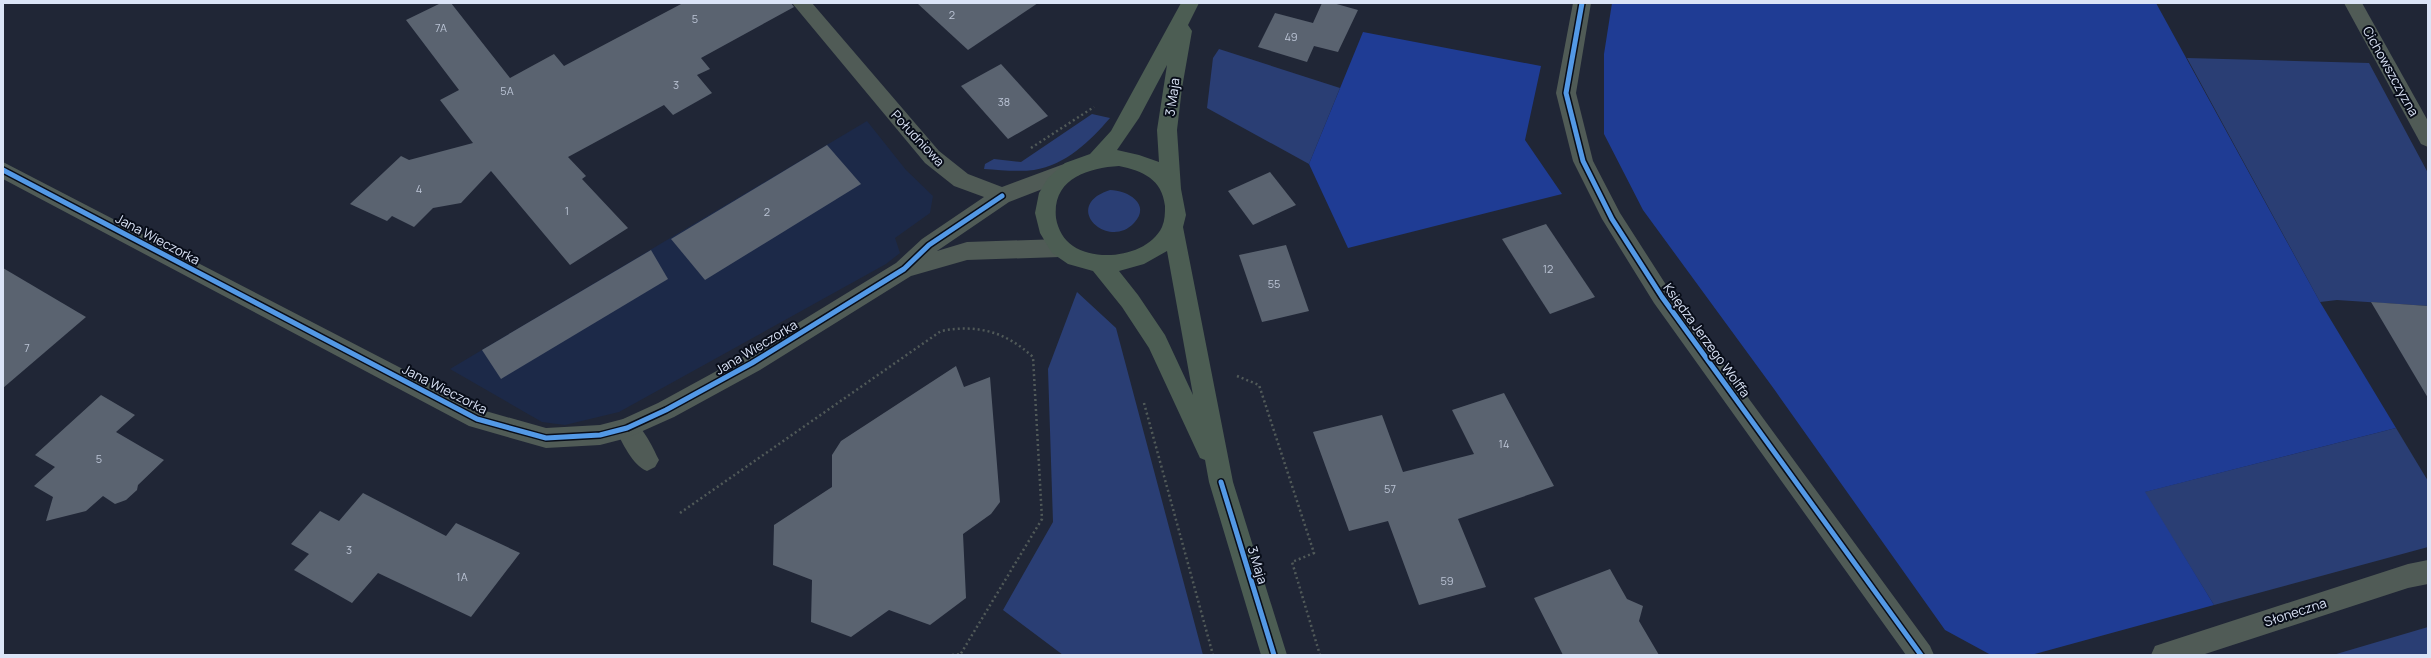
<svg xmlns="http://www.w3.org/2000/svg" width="2431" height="658" font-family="Manrope,sans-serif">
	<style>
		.built { fill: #1c2948 }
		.green { fill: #2a3e74 }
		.forest { fill: #1f3c94 }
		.building { fill: #5a6370 }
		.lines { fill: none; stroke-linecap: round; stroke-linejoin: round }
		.path { stroke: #515a59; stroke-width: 2.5; stroke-dasharray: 2 3; stroke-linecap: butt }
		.lane { fill: #505b56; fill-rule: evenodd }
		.street { fill: #505b56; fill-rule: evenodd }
		.secondary { fill: #4c5d53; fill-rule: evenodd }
		.cycleway-casing { stroke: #080d19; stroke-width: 8 }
		.cycleway { stroke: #5399e6; stroke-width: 5 }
		.labels { text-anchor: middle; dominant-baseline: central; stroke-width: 4; stroke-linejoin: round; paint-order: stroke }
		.number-label { font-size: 11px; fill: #bbc4d5 }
		.street-label { font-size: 13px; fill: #dbe4f7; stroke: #080d19 }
	</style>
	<rect width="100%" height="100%" fill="#202636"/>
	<polygon class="built" points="867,121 906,170 933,196 930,213 895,238 900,253 886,264 619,412 565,425 542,422 450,369"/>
	<g class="green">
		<polygon points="1219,49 1340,88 1309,164 1207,108 1213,58"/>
		<polygon points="2187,58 2369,63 2428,173 2428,306 2337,300 2320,302"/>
		<path d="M 1092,114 L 1110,118 C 1090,141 1066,165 1034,170 C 1018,172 1000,170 984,169 L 985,164 L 994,159 L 1021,162 Z"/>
		<path d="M 1110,190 C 1127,190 1152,204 1134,223 C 1108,251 1060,206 1110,190 Z"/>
		<polygon points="1077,292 1116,328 1203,655 1063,655 1003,610 1053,522 1048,369"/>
		<polygon points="2396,428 2428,481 2428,547 2214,605 2144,492"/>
		<polygon points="2428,627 2428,655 2333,655"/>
	</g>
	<g class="forest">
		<polygon points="1612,3 2156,3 2320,302 2396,428 2145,492 2214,605 2031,655 1991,655 1945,630 1774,389 1643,210 1604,134 1604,54"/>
		<polygon points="1363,32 1541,66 1525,140 1562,194 1348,248 1309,164"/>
	</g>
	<g class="building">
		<polygon points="441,3 451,3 510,78 554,54 564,66 683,3 791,3 794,7 701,58 710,69 697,75 712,93 673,115 664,105 568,157 586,176 582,179 628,228 570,265 491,171 461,203 433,208 414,227 392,216 387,221 350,204 401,156 409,160 473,143 440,100 459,90 406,20"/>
		<polygon points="917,3 1038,3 968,50"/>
		<polygon points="1322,3 1333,3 1358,10 1338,52 1314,46 1307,62 1258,47 1275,13 1313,23"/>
		<polygon points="1001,64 1048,116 1008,139 961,86"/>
		<polygon points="827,145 861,184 705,280 671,239"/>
		<polygon points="1270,172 1296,205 1253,225 1228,191"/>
		<polygon points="1546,224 1595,297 1550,314 1502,239"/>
		<polygon points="1286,245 1309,311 1262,322 1239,255"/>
		<polygon points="651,250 668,279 501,379 482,350"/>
		<polygon points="3,268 86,317 3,388"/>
		<polygon points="2371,302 2428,306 2428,398"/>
		<polygon points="956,366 964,387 990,377 1000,502 991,514 963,534 966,598 930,625 889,610 851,637 811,622 812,580 773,565 774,525 832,487 832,455 841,441"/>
		<polygon points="1504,393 1554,486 1458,519 1486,587 1419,605 1388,521 1349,531 1313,432 1382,415 1403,472 1474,454 1452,410"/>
		<polygon points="101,395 135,415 116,432 164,460 138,485 137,490 126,500 115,504 103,496 86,511 46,521 53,497 34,486 55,467 35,455"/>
		<polygon points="363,493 446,536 456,523 520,553 471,617 378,573 352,603 294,570 309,554 291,544 320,511 339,521"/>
		<polygon points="1610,569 1627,599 1643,606 1639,621 1659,655 1563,655 1534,598"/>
	</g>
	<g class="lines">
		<g class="path">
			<polyline points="1031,148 1094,107"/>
			<polyline points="1237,376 1259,385 1314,553 1292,562 1320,655"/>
			<polyline points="1144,403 1213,655"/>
			<path d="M 680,513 L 941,331 C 978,324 1006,332 1033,357 L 1042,519 L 960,655"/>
			<polyline points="952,655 961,654"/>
		</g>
		<path class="lane" d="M 627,418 C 642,423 652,446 659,460 L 655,467 L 647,471 C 632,465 622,442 615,428 L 619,421 Z"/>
		<g class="street">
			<polygon points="792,3 812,3 939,151 968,174 1002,187 1072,161 1079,163 1082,169 1079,175 1009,202 937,251 967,242 1060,239 1067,242 1071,248 1067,254 1060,257 967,260 911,276 760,370 674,417 627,438 600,445 546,448 469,426 3,179 3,162 482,410 546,428 600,425 623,419 658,403 744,356 896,263 922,239 984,197 954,186 925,163"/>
			<polygon points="1573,3 1591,3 1576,93 1593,161 1620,213 1670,291 1930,646 1934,655 1906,655 1654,303 1602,219 1573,161 1556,93"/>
			<polygon points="2344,3 2362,3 2428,121 2428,147 2421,144"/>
			<polygon points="2428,560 2428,584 2408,588 2202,655 2151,655 2155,646 2164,643 2408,564"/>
		</g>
		<path class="secondary" d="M 1181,3 L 1199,3 L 1188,25 L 1192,31 L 1182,88 L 1177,130 L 1181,189 L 1186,215 L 1183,227 L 1233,482 L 1287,655 L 1261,655 L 1209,482 L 1205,460 L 1200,458 L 1149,348 L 1122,307 L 1093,271 L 1068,264 L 1052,253 L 1040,233 L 1035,213 L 1039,193 L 1048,178 L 1065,163 L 1090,154 L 1111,131 ZM 1167,65 L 1157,130 L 1159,162 L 1139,155 L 1117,150 L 1139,118 ZM 1119,166 C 1143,171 1162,179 1165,206 C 1165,213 1165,220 1162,227 C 1148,256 1098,263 1073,246 C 1064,240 1058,230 1056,218 C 1052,179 1087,168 1119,166 ZM 1167,251 L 1193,395 L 1165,335 L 1138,295 L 1119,271 L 1144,264 Z"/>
		<g class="cycleway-casing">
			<g id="cycleway">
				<polyline points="1582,3 1566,93 1583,161 1612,219 1662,297 1921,655"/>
				<polyline points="3,170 477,419 546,438 600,435 627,428 666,410 752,363 904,269 929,245 1002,196"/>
				<polyline points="1221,482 1274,655"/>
			</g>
		</g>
		<use href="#cycleway" class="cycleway"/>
	</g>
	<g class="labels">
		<g class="number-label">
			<text x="952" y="14">2</text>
			<text x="695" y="18">5</text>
			<text x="441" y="27">7A</text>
			<text x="1291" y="36">49</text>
			<text x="676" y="84">3</text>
			<text x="507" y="90">5A</text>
			<text x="1004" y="101">38</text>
			<text x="419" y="188">4</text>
			<text x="567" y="210">1</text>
			<text x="767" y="211">2</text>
			<text x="1548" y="268">12</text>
			<text x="1274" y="283">55</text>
			<text x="27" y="347">7</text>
			<text x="1504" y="443">14</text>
			<text x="99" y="458">5</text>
			<text x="1390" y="488">57</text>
			<text x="349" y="549">3</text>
			<text x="462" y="576">1A</text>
			<text x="1447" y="580">59</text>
		</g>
		<g class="street-label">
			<text transform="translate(2391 71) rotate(61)">Cichowszczyzna</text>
			<text transform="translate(1172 97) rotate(-82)">3 Maja</text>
			<text transform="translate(918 138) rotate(47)">Południowa</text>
			<text transform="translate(158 239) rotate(28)">Jana Wieczorka</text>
			<text transform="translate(1707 340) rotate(54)">Księdza Jerzego Wolffa</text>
			<text transform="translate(756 347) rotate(-31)">Jana Wieczorka</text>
			<text transform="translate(445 389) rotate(27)">Jana Wieczorka</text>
			<text transform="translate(1258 565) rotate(73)">3 Maja</text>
			<text transform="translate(2295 612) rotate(-18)">Słoneczna</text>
		</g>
	</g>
	<rect width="2431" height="658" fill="none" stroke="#dbe4f7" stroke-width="8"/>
</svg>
